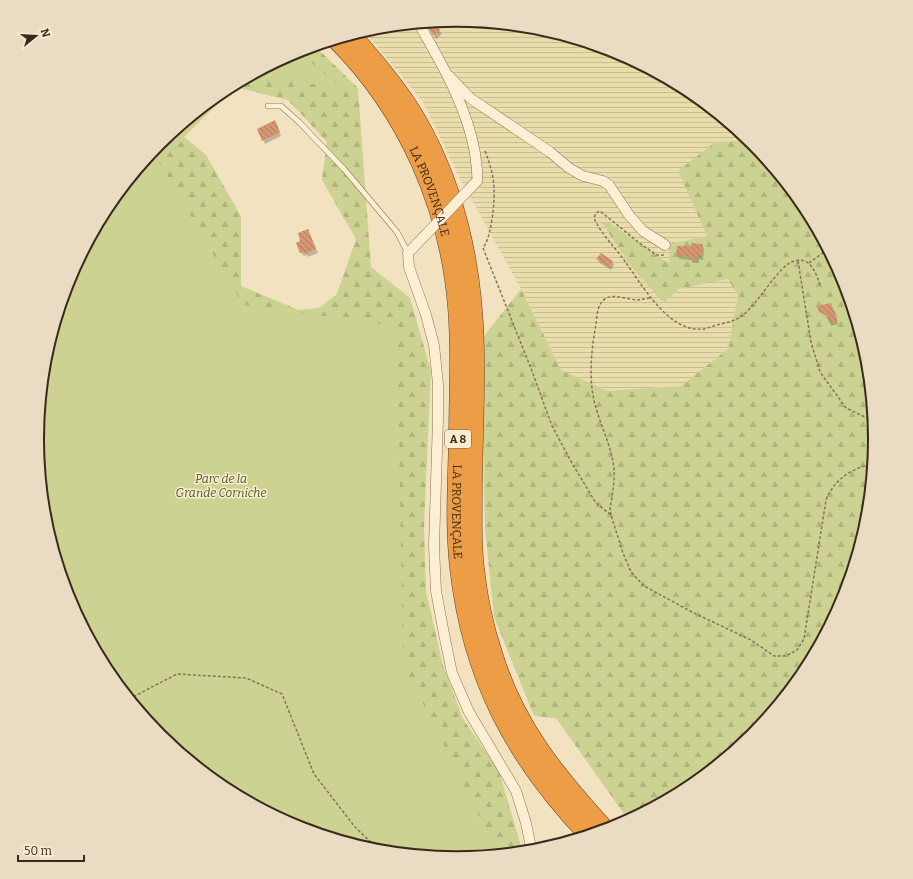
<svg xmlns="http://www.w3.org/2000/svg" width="913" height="879" font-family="Bitter,serif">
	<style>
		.farmland { fill: url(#farmland-rules) }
		.forest { fill: url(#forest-firs); fill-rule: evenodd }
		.park { fill: #ccd292 }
		.shadow { fill: #0003 }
		.building { fill: url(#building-back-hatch) }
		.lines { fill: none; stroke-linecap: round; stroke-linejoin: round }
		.lane-casing { stroke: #8d7155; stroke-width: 6 }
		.street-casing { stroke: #8d7155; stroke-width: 11 }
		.highway-casing { stroke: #5b3f2a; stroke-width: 19 }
		.path { stroke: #8d7155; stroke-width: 1.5; stroke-dasharray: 3 2; stroke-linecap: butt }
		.lane { stroke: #fcefd3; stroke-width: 5 }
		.street { stroke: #fcefd3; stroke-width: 10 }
		.highway { stroke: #ec9d46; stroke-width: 18 }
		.street-bridge-casing { stroke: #8d7155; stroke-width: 11; stroke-linecap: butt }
		.street-bridge { stroke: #fcefd3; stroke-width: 10 }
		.labels { text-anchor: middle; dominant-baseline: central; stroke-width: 3; stroke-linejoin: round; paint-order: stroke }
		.shield { fill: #f9ecd0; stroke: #746451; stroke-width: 1 }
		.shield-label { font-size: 11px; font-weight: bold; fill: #3b2a1b }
		.street-label { font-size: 12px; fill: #3b2a1b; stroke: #f9ecd0 }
		.park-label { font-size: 12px; font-style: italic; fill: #4d5a20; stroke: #f9ecd0 }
		.rim { fill: none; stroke: #3b2a1b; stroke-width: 2 }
	</style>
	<defs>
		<pattern id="farmland-rules" width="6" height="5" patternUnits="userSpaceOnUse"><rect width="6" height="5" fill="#e9ddac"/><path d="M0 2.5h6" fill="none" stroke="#c9be93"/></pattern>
		<pattern id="forest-firs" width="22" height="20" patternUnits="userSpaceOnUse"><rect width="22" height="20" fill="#ccd292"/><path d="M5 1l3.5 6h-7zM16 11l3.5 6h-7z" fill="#b0b47d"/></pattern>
		<pattern id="building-back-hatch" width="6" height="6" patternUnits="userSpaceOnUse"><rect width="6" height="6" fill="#d59771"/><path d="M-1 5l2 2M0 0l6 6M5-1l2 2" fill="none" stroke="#ae7b5c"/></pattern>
	</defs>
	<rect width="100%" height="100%" fill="#f3e2bf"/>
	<polygon class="farmland" points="457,20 539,28 617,52 690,91 750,140 715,142 707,236 670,244 670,264 610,223 602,223 633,269 664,303 679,289 728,278 738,295 728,349 681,386 607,391 561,371 521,289 457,173 423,102 364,31 375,28"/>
	<g class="forest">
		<path d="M 315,46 L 358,88 L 371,267 L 410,298 L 431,371 L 424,527 L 426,591 L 442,662 L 463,719 L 499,771 L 523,853 L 456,859 L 374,851 L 296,827 L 223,788 L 160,736 L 108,672 L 69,600 L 45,521 L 37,439 L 45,357 L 69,279 L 108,206 L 160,143 L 224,91 L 296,52 ZM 235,87 L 288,100 L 327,142 L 322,180 L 356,239 L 337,294 L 319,308 L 299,310 L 241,286 L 241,216 L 206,155 L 184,137 Z"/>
		<polygon points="750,140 805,207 844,279 868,358 876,440 868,522 844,600 805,673 753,736 689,788 629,821 556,718 534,716 494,617 485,528 481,340 521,289 561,370 607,391 681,386 728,349 738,295 728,279 679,289 664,303 633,269 602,223 610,223 670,264 669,244 707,236 678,171 715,142"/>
	</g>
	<g class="park">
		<polygon points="298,51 341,88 253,75"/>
		<polygon points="153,152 243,305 397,326 403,664 499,855 456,859 374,851 296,827 223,788 160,736 108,672 69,600 45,521 37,439 45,357 69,279 108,206"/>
	</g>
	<g class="shadow">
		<polygon points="433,22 442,34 436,39 428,24"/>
		<polygon points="276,125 281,136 265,144 263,140"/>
		<polygon points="310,235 318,253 308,257 307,255 304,256 301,252 301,241"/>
		<polygon points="702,245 704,249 703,260 699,259 699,263 693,263 691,260 680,259 677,255 678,247 691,247"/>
		<polygon points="598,260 612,261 614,265 611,270 600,263"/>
		<polygon points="831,304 836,315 838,324 831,326 829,319 821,315 831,319"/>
	</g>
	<g class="building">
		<polygon points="434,22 440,30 433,36 426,23"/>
		<polygon points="275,120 280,132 262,141 257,129"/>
		<polygon points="308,229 316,249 305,254 304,252 300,253 296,243 300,241 298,233"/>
		<polygon points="691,243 703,244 702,256 698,256 698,260 690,259 690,257 676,255 677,246 691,246"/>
		<polygon points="601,253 613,261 609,267 596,259"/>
		<polygon points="831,303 833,311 835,311 837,321 829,323 827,316 819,312 817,306"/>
	</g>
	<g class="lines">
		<g class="lane-casing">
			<polyline id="lane" points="268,106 281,106 299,122 344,169 397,232 408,253"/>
		</g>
		<g class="street-casing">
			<g id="street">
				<path d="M 419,24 C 442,64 467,107 475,153 C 476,163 478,171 477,181"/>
				<polyline points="449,76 470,98 550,152 569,168 583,176 603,181 609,185 629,215 643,231 665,245"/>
				<polyline points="412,249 408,253 409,267 426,315 434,345 438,384 438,419 434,546 436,591 444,634 452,673 469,712 516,791 526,823 532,852"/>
			</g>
		</g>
		<g class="highway-casing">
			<g id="highway">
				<path d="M 352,35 C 372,58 392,81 409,107 C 455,179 474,266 475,351 C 476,400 473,449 473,498 C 473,521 472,545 475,568 C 478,596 484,626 493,653 C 515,726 556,775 606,830"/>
				<path id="s1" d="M 336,40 C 407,111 449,207 457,307 C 461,350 458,394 458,437 C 457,481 454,524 459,568 C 471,676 514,758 589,836"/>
			</g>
		</g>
		<g class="path">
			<path d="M 485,151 C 495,176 496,192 492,219 C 490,230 489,239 483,248 L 532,371 L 552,426 L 573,465 L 596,503 L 611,515 L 623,553 L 631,572 L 644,586 L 692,612 L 751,640 L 774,656 L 786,656 L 797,650 L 804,639 L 826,500 C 828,495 831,490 834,486 C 843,474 859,466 874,464"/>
			<path d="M 664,255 L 657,255 L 642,245 L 600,211 L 596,213 L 594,218 C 601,234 614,246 624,260 C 641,283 668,333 703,329 C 707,329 712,326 717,325 C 726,323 735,321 743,315 C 758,304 779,265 794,261 C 812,256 816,275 821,287"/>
			<polyline points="798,261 811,342 820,372 846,408 869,419 875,429"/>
			<polyline points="809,263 828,249"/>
			<path d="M 611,515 L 610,509 C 612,496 615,482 614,469 C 612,448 602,429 596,408 C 588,382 591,351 596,324 C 597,316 597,304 605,299 C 613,293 629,300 638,300 C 642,299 646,299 650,298"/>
			<polyline points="129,699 177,674 246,678 282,694 314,774 355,827 380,851"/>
		</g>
		<use href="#lane" class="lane"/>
		<use href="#street" class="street"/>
		<use href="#highway" class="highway"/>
		<g class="street-bridge-casing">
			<polyline id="street-bridge" points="412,249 477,181"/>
		</g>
		<use href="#street-bridge" class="street-bridge"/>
	</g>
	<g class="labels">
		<rect class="shield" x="445" y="430" width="26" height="18" rx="3"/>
		<g class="shield-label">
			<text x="458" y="439">A 8</text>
		</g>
		<g class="street-label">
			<text stroke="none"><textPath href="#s1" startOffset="180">LA PROVENÇALE</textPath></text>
			<text stroke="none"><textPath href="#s1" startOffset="504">LA PROVENÇALE</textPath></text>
		</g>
		<g class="park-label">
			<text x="221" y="479">Parc de la<tspan x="221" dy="14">Grande Corniche</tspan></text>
		</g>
	</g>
	<path d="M0 0H913V879H0ZM44 439a412 412 0 1 1 824 0a412 412 0 1 1-824 0Z" fill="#eadcc2" fill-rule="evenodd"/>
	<path class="rim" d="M44 439a412 412 0 1 1 824 0a412 412 0 1 1-824 0Z"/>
	<g transform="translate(36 36) rotate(72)" stroke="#f9ecd0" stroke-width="3" paint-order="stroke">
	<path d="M0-3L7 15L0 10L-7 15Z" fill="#3b2a1b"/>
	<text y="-6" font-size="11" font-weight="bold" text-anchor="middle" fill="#3b2a1b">N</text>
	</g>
	<path d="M18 855v6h66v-6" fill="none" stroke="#3b2a1b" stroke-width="2"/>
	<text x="24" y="855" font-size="12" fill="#3b2a1b" stroke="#f9ecd0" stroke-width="3" paint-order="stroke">50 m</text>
</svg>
